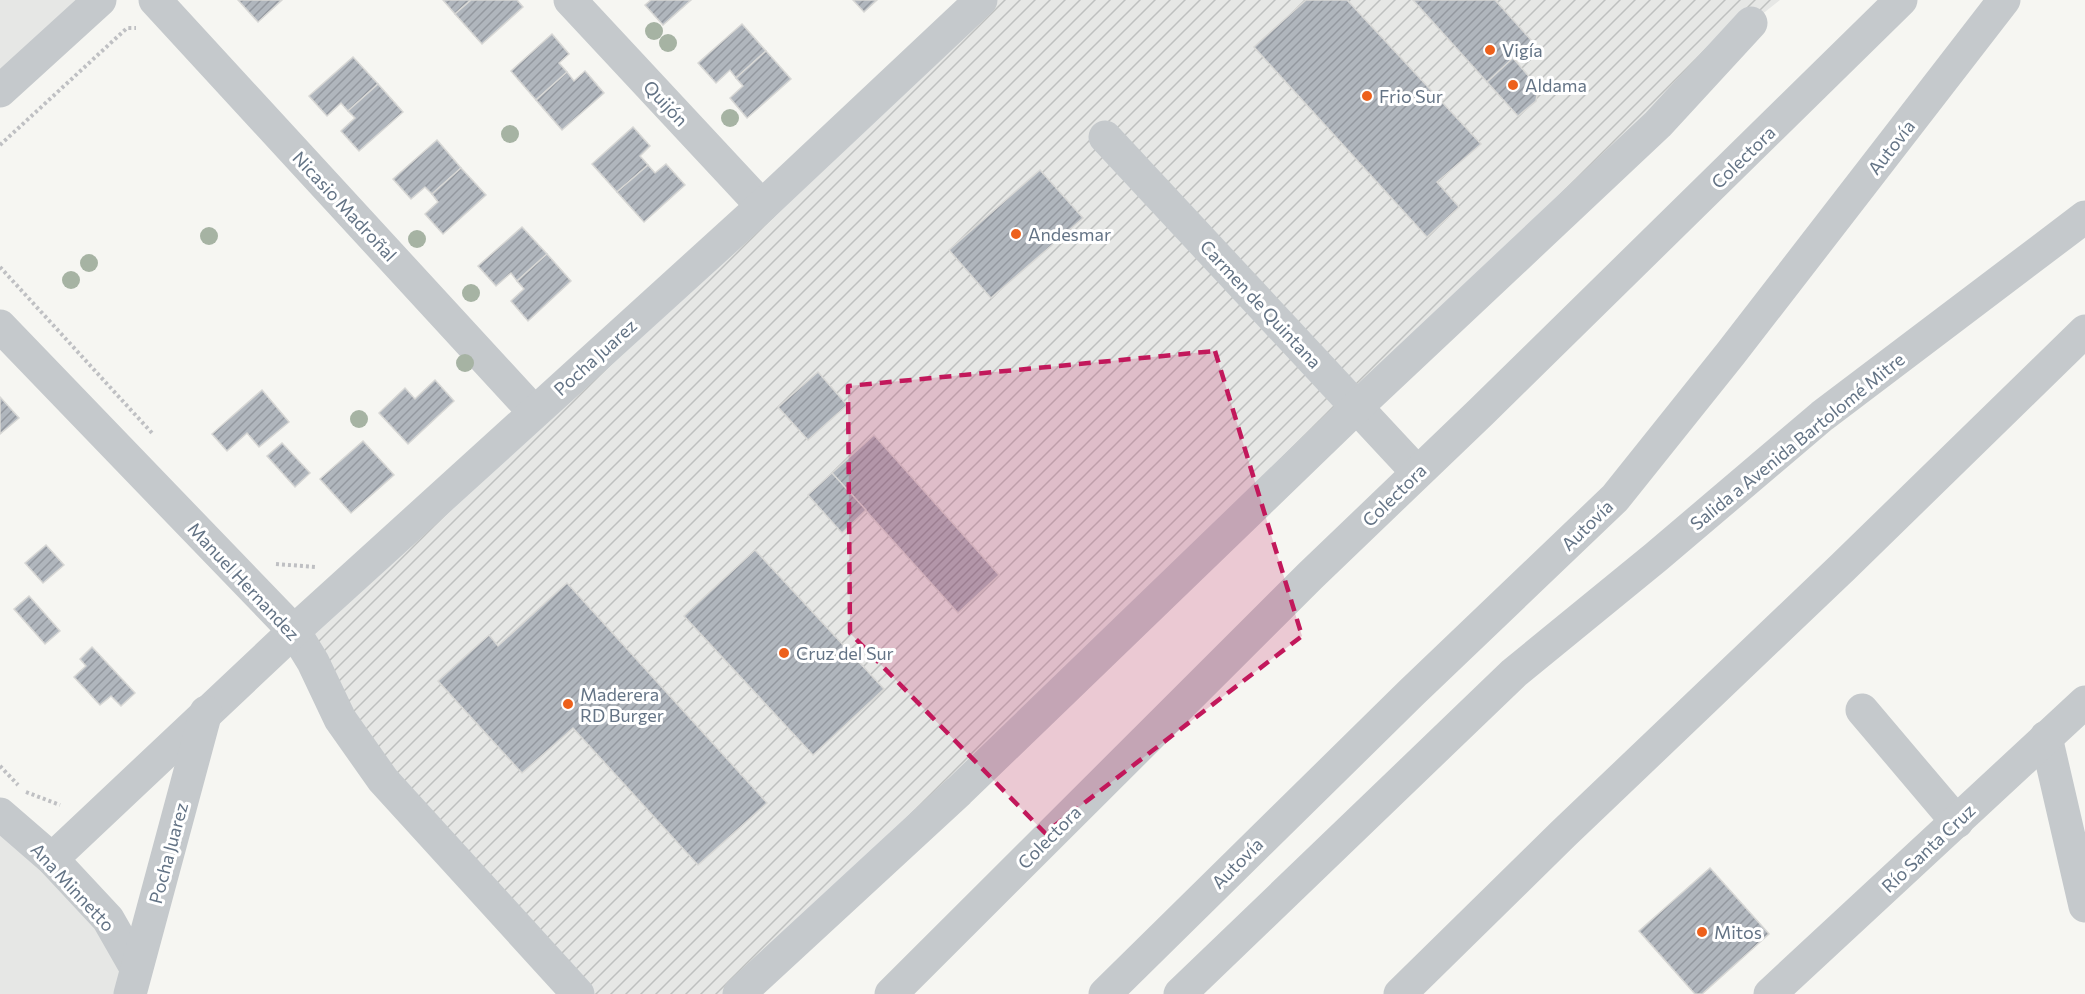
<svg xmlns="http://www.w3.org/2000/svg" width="2085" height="994" font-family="Commissioner,sans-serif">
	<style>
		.built { fill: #e6e7e5 }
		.industrial { fill: url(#industrial-furrows) }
		.building { fill: url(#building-hatch); stroke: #d7d7d5; stroke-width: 1.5 }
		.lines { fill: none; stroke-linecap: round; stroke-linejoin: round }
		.path { stroke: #bfc0c3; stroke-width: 4; stroke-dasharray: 3 3; stroke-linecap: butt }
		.minor { stroke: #c5c9cc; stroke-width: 33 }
		.tertiary { stroke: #c5c9cc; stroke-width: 33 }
		.tree { fill: #a6b3a3 }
		.marked { fill: #c2185b; fill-opacity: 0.2; stroke: #c2185b; stroke-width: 4.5; stroke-dasharray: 12 8; stroke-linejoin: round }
		.poi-dot { fill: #ed601b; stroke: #fff; stroke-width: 2 }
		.labels { text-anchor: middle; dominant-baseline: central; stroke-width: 6; stroke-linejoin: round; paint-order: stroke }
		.poi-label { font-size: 18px; fill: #637385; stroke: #fff; text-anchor: start }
		.street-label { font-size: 18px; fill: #637385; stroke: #fff }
	</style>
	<defs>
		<pattern id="industrial-furrows" width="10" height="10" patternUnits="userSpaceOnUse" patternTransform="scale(1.5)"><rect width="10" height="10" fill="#e6e7e5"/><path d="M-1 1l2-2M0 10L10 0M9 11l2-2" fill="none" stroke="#bec0bf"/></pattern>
		<pattern id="building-hatch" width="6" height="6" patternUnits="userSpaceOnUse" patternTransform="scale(1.5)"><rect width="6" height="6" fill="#b0b6bd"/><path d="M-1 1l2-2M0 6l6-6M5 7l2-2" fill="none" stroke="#93989f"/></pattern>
	</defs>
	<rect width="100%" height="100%" fill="#f6f6f2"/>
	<g class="built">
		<polygon points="0,0 100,0 0,91"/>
		<polygon points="0,814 108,919 130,994 0,994"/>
	</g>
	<polygon class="industrial" points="981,0 1780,0 1751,23 739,994 578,994 383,780 294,631"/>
	<g class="building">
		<polygon points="238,0 282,0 258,22"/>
		<polygon points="443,0 471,0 455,14"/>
		<polygon points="471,0 517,0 523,7 482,44 455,14"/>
		<polygon points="651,0 691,0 663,25 645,5"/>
		<polygon points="853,0 877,0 864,12"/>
		<polygon points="1306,0 1347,0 1481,144 1437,182 1459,207 1427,237 1254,47"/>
		<polygon points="1413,0 1495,0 1532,41 1487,82"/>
		<polygon points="742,24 766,51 736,78 730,70 716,83 698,63"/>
		<polygon points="552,34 569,54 559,63 567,72 536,100 511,71"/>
		<polygon points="766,51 791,79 747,118 730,98 743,86 736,78"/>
		<polygon points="353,57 378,84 348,111 341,103 327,116 309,96"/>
		<polygon points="1513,58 1538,87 1536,101 1518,116 1487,82"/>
		<polygon points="585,71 604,93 562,130 536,100 567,72 574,81"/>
		<polygon points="378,84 403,112 359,151 341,131 355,118 348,111"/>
		<polygon points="633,127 650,146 640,156 648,165 617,192 592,164"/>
		<polygon points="437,140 461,168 432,194 425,187 411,199 393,179"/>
		<polygon points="666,164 685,185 644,222 617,192 648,165 655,173"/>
		<polygon points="461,168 486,195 443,234 425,214 438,202 432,194"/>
		<polygon points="1040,170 1083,218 991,298 949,250"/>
		<polygon points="522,227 547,254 517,281 511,273 496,286 478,266"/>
		<polygon points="547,254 571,281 528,321 511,301 524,289 517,281"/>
		<polygon points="818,372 847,405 808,440 778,407"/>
		<polygon points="435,380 454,401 408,444 379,413 405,388 415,399"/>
		<polygon points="262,390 289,422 259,447 247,433 227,451 212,434"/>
		<polygon points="0,397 19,418 0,434"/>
		<polygon points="874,435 999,575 958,613 832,473"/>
		<polygon points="363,441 394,475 351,513 320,479"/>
		<polygon points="282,443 310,473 295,487 267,456"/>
		<polygon points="832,473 866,510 842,533 808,495"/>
		<polygon points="46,545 64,565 43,583 25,563"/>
		<polygon points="755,550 884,689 813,755 684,616"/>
		<polygon points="567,583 767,803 698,865 573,728 522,773 438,681 489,635 498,646"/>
		<polygon points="29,596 60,631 45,644 14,609"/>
		<polygon points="92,647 135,693 121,706 111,696 100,705 74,677 86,666 80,659"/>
		<polygon points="1710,868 1769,934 1702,994 1695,994 1639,931"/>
	</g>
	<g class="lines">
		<g class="path">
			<polyline points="0,145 127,28 136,28"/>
			<polyline points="0,267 152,433"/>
			<polyline points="276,564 316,567"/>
			<polyline points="0,766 18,785"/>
			<polyline points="26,792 60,805"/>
		</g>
		<g class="minor">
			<polyline points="155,0 534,412"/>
			<polyline points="570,0 762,206"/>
			<polyline points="1105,137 1417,472"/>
			<polyline points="0,326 294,631 313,662 340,719 383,780 578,994"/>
			<polyline points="1862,710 1957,822"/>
			<polyline points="2046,737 2085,906"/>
			<polyline points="0,814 52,859 108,919 136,968"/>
			<polyline points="52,859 294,631 762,206 981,0"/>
			<polyline points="130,994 206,712"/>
			<polyline points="739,994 959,791 1357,407 1658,124 1751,23"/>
			<polyline points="891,994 1310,576 1481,412 1901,0"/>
			<polyline points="1400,994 1563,834 1843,567 2085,331"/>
			<polyline points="1770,994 2085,702"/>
		</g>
		<g class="tertiary">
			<polyline points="0,91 100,0"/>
			<polyline points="1105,994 1411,693 1615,498 1731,353 2004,0"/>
			<polyline points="1180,994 1514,673 1656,557 1822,416 2085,217"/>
		</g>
	</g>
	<g class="tree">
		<circle cx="654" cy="31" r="9"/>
		<circle cx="668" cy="43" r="9"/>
		<circle cx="730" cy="118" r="9"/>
		<circle cx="510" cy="134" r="9"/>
		<circle cx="209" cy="236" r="9"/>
		<circle cx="417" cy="239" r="9"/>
		<circle cx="89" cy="263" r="9"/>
		<circle cx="71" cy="280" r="9"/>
		<circle cx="471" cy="293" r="9"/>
		<circle cx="465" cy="363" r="9"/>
		<circle cx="359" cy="419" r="9"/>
	</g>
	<path class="marked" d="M 1215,351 L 1302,636 L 1045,833 L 850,633 L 848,386 Z"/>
	<g class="poi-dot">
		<circle cx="1490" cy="50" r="6"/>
		<circle cx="1513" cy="85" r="6"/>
		<circle cx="1367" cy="96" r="6"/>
		<circle cx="1016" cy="234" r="6"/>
		<circle cx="784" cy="653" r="6"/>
		<circle cx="568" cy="704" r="6"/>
		<circle cx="1702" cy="932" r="6"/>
	</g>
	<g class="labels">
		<g class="poi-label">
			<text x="1502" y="50">Vigía</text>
			<text x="1525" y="85">Aldama</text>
			<text x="1379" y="96">Frio Sur</text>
			<text x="1028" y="234">Andesmar</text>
			<text x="796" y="653">Cruz del Sur</text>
			<text x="580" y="694">Maderera<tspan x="580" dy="21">RD Burger</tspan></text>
			<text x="1714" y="932">Mitos</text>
		</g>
		<g class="street-label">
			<text transform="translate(666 103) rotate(47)">Quijón</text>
			<text transform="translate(1891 147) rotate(-52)">Autovía</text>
			<text transform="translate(1743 157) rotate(-44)">Colectora</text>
			<text transform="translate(345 206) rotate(47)">Nicasio Madroñal</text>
			<text transform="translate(1261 304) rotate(47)">Carmen de Quintana</text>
			<text transform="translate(595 357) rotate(-42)">Pocha Juarez</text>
			<text transform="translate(1797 441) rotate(-39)">Salida a Avenida Bartolomé Mitre</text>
			<text transform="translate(1394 495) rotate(-44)">Colectora</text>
			<text transform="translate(1587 525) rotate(-44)">Autovía</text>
			<text transform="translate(244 581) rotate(47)">Manuel Hernandez</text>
			<text transform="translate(1049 837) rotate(-45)">Colectora</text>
			<text transform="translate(1928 848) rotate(-43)">Río Santa Cruz</text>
			<text transform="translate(168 853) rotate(-75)">Pocha Juarez</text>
			<text transform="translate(1237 863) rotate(-45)">Autovía</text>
			<text transform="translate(73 887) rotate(47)">Ana Minnetto</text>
		</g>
	</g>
</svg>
